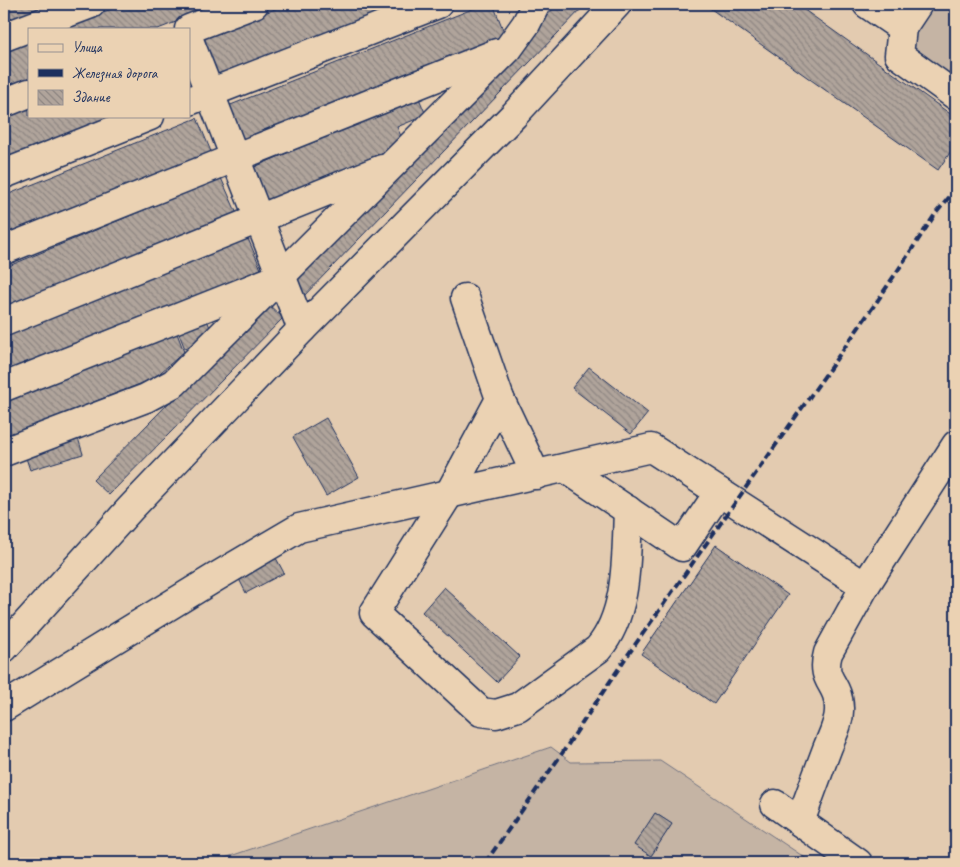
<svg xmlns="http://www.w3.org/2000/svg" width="960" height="867" font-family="Caveat,sans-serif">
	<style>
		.grass { fill: #c5b4a4; stroke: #707281; fill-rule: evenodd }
		.building { fill: url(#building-back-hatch); stroke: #1b2f5e }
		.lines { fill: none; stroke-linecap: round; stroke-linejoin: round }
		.minor-casing { stroke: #1b2f5e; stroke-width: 31 }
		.minor { stroke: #ebd2b3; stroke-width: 28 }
		.rail { stroke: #1b2f5e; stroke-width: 4; stroke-dasharray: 8 4; stroke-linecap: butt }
	</style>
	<defs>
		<pattern id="building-back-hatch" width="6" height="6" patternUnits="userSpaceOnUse" patternTransform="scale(1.25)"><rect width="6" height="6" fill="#b0a49b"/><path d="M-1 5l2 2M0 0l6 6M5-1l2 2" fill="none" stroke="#8e8682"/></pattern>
	</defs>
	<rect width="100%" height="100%" fill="#e3cbb0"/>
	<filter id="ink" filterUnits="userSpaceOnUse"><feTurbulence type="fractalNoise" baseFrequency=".02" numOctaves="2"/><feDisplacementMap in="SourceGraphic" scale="10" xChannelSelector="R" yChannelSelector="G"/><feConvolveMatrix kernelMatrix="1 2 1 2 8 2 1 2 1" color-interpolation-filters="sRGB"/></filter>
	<g filter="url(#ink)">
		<g class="grass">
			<polygon points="934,4 956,4 956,61 948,73 906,43"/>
			<path d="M 551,747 L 571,762 L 660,761 L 813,863 L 210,863 ZM 655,813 L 672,824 L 651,856 L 635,845 Z"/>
		</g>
		<g class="building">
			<polygon points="4,4 53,4 4,23"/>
			<polygon points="124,4 207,4 209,9 158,29 60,29"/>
			<polygon points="289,4 405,4 208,79 193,39"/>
			<polygon points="485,4 493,4 506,37 233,146 218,110"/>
			<polygon points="558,4 586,4 301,299 287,285"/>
			<polygon points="704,4 796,4 956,118 956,144 938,170"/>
			<polygon points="29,41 29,79 4,89 4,51"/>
			<polygon points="418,96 426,115 397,127 404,143 258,207 243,172"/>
			<polygon points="29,105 29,116 112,116 4,159 4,115"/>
			<polygon points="197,118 212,154 4,237 4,196"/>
			<polygon points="221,178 237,214 4,310 4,268"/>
			<polygon points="246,234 261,269 4,375 4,334"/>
			<polygon points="267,303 283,318 109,495 93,480"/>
			<polygon points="207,320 211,330 185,349 178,331"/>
			<polygon points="175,328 184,352 153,379 4,437 4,396"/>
			<polygon points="589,367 648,413 631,434 572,388"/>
			<polygon points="326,418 359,477 326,496 293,437"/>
			<polygon points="78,438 83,454 30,470 25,455"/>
			<polygon points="716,545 788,595 714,704 641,654"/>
			<polygon points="276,558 284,573 246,593 238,577"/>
			<polygon points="444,587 520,657 497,682 422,612"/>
			<polygon points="655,813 672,824 651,856 634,845"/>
		</g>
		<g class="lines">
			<g class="minor-casing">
				<g id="minor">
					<polyline points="867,4 902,28"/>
					<polyline points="918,4 902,28 899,55 956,96"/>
					<polyline points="189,29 254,4"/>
					<polyline points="4,37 91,4"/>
					<polyline points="189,40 302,329"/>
					<polyline points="189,101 438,4"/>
					<polyline points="4,103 29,93"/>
					<polyline points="4,174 150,116"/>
					<polyline points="4,250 497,53"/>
					<path d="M 465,298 L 500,399 L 449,494 L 374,613 L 481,712 L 496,714 L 518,707 L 598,649 C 629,613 626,555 628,510"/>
					<polyline points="4,322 382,169"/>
					<polyline points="4,387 271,281"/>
					<polyline points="500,399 536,475"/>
					<polyline points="4,452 146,398 174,383 508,49 526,24 536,4"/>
					<polyline points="565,468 682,547 719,492"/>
					<polyline points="4,648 130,509 302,329 514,115 617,4"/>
					<polyline points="4,707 216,577 299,528 651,448 865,586"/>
					<polyline points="775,804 800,822"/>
					<path d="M 858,863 L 800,822 C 809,797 818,773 827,749 C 832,736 840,722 839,708 C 839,682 820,682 828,653 L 865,586 L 956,445"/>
				</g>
			</g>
			<use href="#minor" class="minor"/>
			<polyline class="rail" points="485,863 561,755 625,659 878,300 936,213 956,189"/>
		</g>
	</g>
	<rect width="960" height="867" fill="none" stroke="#ebd2b3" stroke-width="20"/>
	<rect x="10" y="10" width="940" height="847" fill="none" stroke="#1b2f5e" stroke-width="2" filter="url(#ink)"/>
	<rect x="28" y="28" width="162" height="90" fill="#ebd2b3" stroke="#989191"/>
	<rect x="38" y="44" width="25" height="8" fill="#ebd2b3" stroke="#989191"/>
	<text x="72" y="52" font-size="15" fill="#1b2f5e">Улица</text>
	<rect x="38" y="69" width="25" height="8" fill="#1b2f5e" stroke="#989191"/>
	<text x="72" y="78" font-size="15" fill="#1b2f5e">Железная дорога</text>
	<rect x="38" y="90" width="25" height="15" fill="url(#building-back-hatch)" stroke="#989191"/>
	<text x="72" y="102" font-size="15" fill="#1b2f5e">Здание</text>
</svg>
